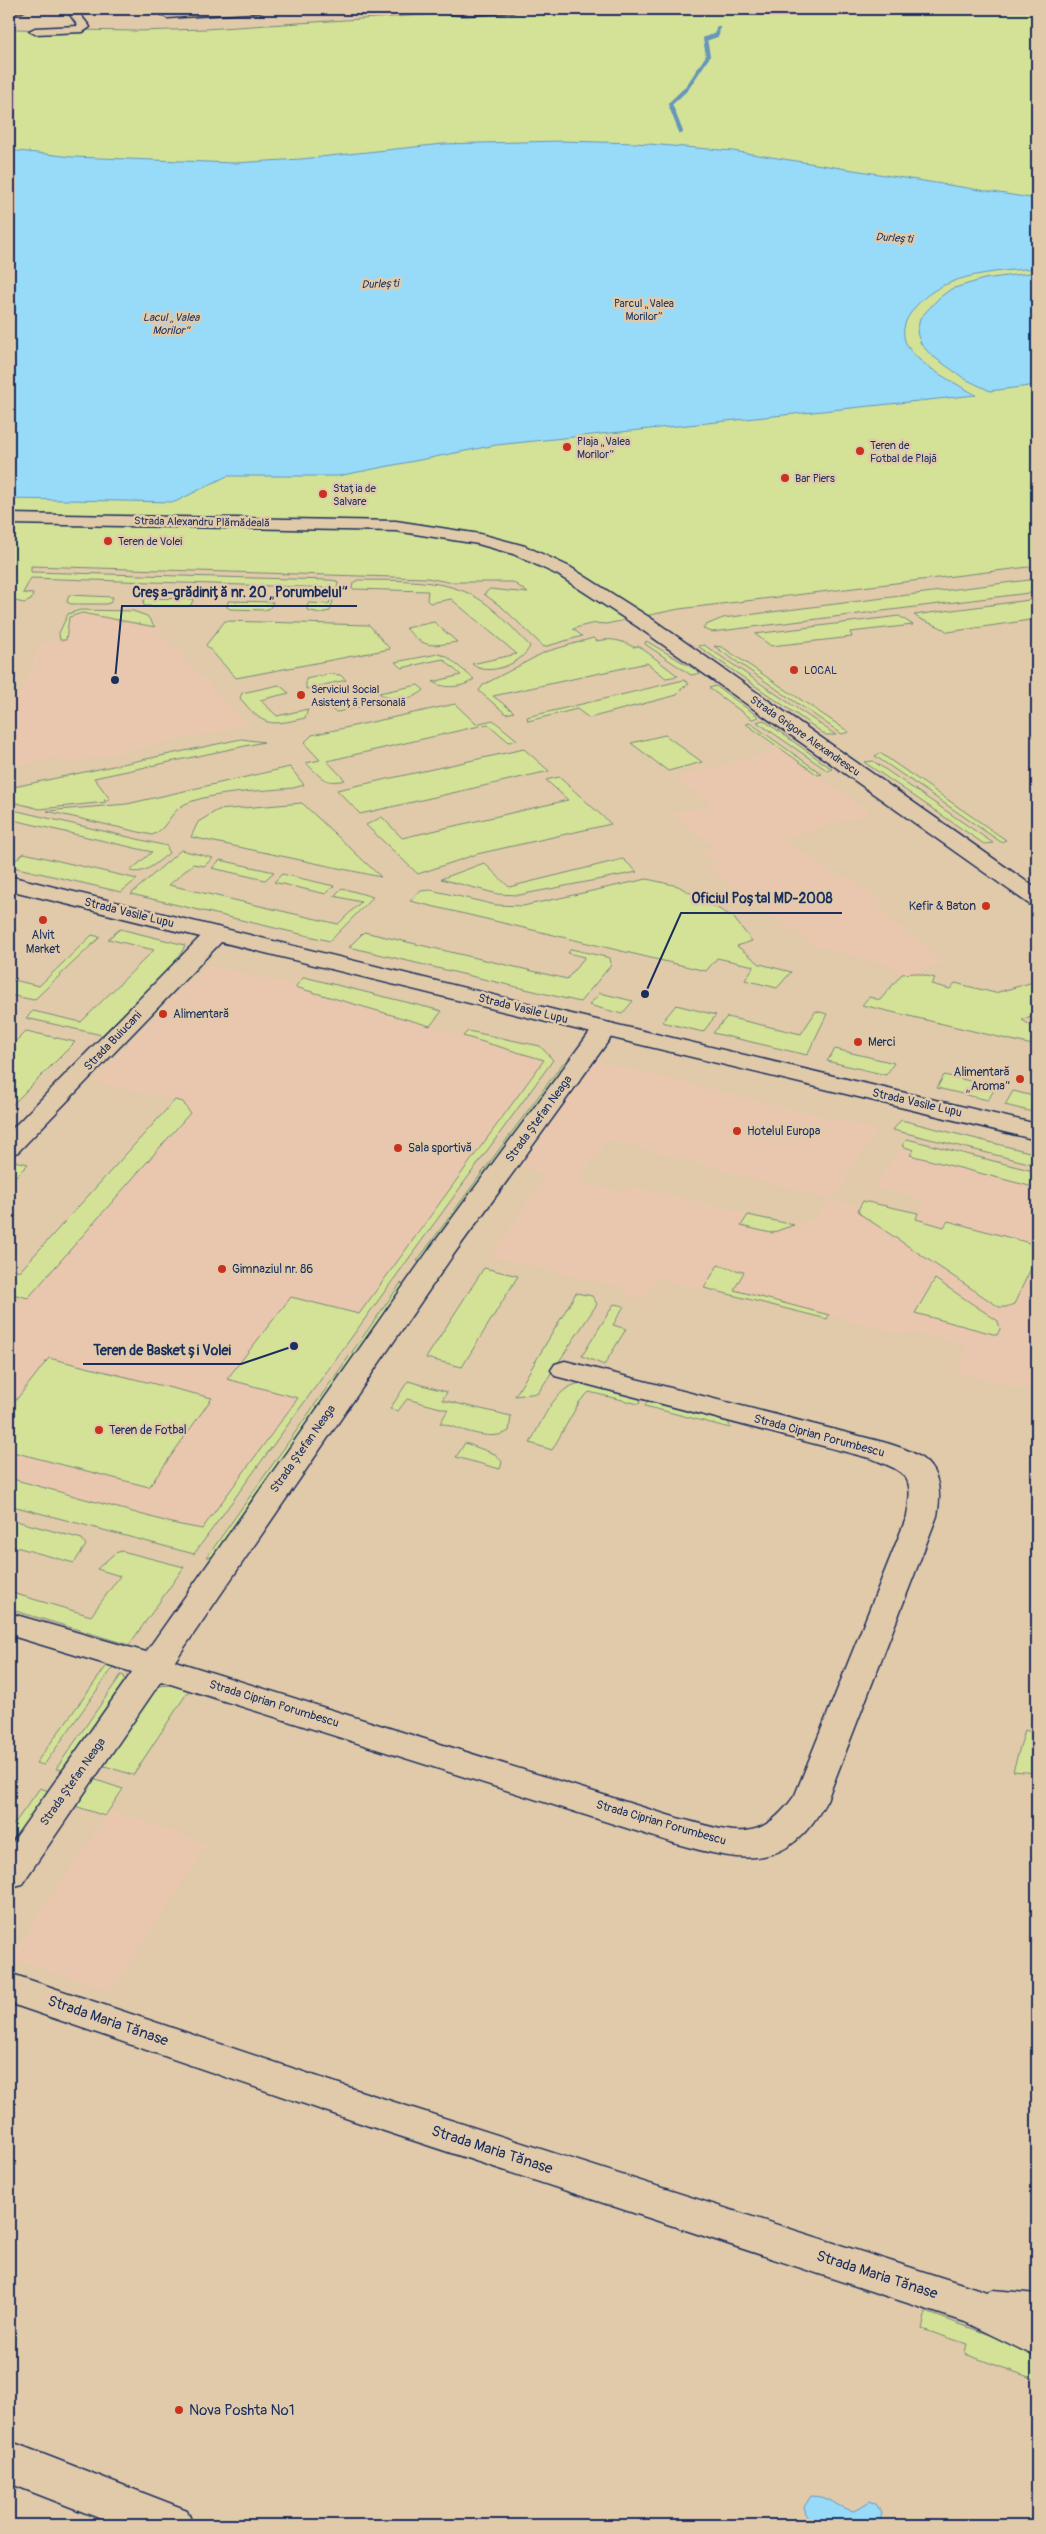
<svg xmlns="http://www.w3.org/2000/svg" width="1046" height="2534" font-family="Pangolin,sans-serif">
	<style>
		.built { fill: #e9c7ae; fill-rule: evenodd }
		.green { fill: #d3e296; stroke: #77887a }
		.water { fill: #97dbf9; stroke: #6596bb }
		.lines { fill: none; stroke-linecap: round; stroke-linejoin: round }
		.stream { stroke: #6596bb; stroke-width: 4 }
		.minor-casing { stroke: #1b2f5e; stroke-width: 3 }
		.major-casing { stroke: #1b2f5e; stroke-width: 3 }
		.minor { fill: #e1caaa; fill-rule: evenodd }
		.major { fill: #e1caaa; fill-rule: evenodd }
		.poi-dot { fill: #c8321e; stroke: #e1caaa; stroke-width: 2 }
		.labels { text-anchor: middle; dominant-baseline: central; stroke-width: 5; stroke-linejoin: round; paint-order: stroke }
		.far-water-label { font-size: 11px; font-style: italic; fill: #213866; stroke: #e1caaa }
		.far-park-label { font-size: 11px; fill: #243861; stroke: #e1caaa }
		.far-poi-label { font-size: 11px; fill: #1b2f5e; stroke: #e1caaa; text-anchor: start }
		.far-street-label { font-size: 11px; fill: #1b2f5e; stroke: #e1caaa }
		.poi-label { font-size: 12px; fill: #1b2f5e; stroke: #e1caaa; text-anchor: start }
		.street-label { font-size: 12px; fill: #1b2f5e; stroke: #e1caaa }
		.near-street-label { font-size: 15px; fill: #1b2f5e; stroke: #e1caaa }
		.near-poi-label { font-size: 15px; fill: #1b2f5e; stroke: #e1caaa; text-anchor: start }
		.leader { fill: none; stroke: #1b2f5e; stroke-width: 2 }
		.callout-dot { fill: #1b2f5e; stroke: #e1caaa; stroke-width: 2 }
		.callout-label { font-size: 14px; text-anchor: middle; font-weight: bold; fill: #1b2f5e; stroke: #e1caaa; stroke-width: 5; stroke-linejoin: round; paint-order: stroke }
	</style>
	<rect width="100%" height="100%" fill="#e1caaa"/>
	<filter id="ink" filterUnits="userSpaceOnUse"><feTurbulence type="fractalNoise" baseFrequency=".02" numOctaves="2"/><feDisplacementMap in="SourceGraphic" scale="10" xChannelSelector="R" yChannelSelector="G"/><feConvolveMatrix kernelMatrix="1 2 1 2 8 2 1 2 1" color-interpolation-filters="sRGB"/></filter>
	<g filter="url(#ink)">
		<g class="built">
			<polygon points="82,613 155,627 247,725 65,764 60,757 9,767 9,698 21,693 41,643 66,640 69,617"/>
			<polygon points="782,749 870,813 784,839 836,875 851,879 888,907 878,910 943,962 915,973 902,974 889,965 816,946 743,895 708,868 718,865 701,852 714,847 672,814 713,805 677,778"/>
			<polygon points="208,965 287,984 544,1060 202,1529 176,1524 9,1478 9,1319 190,1113 183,1102 94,1081 148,1022"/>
			<path d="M 597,1061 L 877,1130 L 836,1195 L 829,1199 L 860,1207 L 863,1201 L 871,1201 L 918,1213 L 925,1200 L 874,1187 L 907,1139 L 1037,1172 L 1037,1383 L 1025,1390 L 957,1371 L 968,1346 L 908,1331 L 906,1334 L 897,1333 L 829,1315 L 827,1319 L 656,1278 L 644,1299 L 624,1295 L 626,1288 L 491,1256 L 546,1174 L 521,1166 L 590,1066 ZM 609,1139 L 828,1199 L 828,1202 L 814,1218 L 794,1225 L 631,1186 L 627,1192 L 577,1182 Z"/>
			<polygon points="110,1810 207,1844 112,1991 10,1958"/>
		</g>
		<g class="green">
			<path d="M 478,9 L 1037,9 L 1037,566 L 679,609 L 606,624 C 593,622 582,626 573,629 L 582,636 L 544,647 L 503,608 L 484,594 L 490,589 L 528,593 L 513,582 L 448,582 L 427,578 L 31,566 L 31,572 L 329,580 L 337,581 L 338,584 L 330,611 L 320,613 L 307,610 L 308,603 L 329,604 L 334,588 L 31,578 L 23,593 L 33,594 L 31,600 L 24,603 L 11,600 L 9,603 L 9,29 L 136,31 L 206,29 L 438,14 Z"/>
			<polygon points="1037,579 1037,592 712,632 703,629 706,625 723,618"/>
			<path d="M 358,580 C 397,581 448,577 482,601 C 500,613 515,631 530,646 C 523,663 488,678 472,664 L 517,654 L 451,599 L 430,603 L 427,600 L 428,591 L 352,589 L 353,583 Z"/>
			<polygon points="69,595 113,597 110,603 105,604 71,604 67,602"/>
			<polygon points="145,598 194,599 190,606 145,606 143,604"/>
			<path d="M 1037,599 L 1037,619 L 948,632 C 936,623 926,624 914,615 Z"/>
			<polygon points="228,601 273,602 270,608 265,610 230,609 227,607"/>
			<polygon points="80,610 133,611 147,616 155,627 82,613 69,617 66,640 60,640 59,633 68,614"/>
			<polygon points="899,616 913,625 850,632 852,637 771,646 755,634"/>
			<polygon points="225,621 369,625 390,649 236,678 206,645"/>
			<path d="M 434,622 L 457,642 C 431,646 424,649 406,628 Z"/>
			<path d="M 593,638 L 597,641 C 611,638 621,640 633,647 L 639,646 L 678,676 L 666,678 L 647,663 L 493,696 L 514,712 L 506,714 L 479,691 L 483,685 L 545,652 Z"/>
			<polygon points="646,641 701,673 691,675 645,644"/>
			<polygon points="704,645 836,735 826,735 698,646"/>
			<polygon points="714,646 722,647 849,732 842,734"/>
			<path d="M 438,654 L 446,656 L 474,679 C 464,688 443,689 433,682 L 461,675 L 443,659 L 401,668 L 395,662 Z"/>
			<polygon points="329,674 340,675 346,680 306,689 306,679"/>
			<polygon points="684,680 689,684 682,688 677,695 589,718 577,709 528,721 527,717"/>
			<path d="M 279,685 L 289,693 L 260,700 L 277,716 L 308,709 L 305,718 C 269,726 264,727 240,698 L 242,693 Z"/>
			<path d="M 418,685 L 424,690 C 414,700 391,702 379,693 Z"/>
			<polygon points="716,686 759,717 752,719 709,688"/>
			<polygon points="366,696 364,706 337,712 323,706"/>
			<path d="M 455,704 L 476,724 L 493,720 L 517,740 L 509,742 L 488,724 L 327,761 L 345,780 C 324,785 321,777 306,763 L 320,760 L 304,743 L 312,735 Z"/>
			<polygon points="763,720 832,769 828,771 757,722"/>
			<polygon points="750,723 822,774 818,775 746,724"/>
			<polygon points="665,735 702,762 668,771 631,743"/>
			<polygon points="241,739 264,742 94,778 110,799 104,800 106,802 40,809 9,801 9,788"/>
			<polygon points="524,749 549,771 360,814 337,790"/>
			<polygon points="880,753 1006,840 1001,842 875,756"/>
			<polygon points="873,761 993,843 984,844 864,762"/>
			<path d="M 290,767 L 304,785 L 293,788 C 263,791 211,792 185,804 C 170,811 167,830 152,835 L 47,811 L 127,804 Z"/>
			<polygon points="559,777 611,824 477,854 418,874 366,825 382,817 402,838 568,800 546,780"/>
			<polygon points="302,803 381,877 191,837 198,822 218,810"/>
			<path d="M 9,809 L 167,846 L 169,853 C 157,862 146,875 130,871 L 152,852 L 9,819 Z"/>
			<polygon points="181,850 213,858 204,866 193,864 169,885 338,924 361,902 334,896 342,888 373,897 330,941 131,894"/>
			<polygon points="24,853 137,879 121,892 9,866"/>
			<polygon points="623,859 637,872 519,895 498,894 441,879 484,863 509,887"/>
			<polygon points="220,860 274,872 265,880 212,868"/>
			<polygon points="282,874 334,886 326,894 274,882"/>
			<polygon points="647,879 678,886 733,917 752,941 737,946 760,964 791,972 777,988 745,980 754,966 717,958 706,971 410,901 421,891 431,890 496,905 523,906"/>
			<polygon points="120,929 185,945 179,958 102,1035 26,1018 33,1011 81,1022 154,950 108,939"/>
			<polygon points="364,932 567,979 585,957 568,953 571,949 610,958 611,965 580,1002 349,947"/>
			<polygon points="92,935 100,937 34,1000 9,995 9,979 39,986"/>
			<polygon points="915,973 935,978 931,984 950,989 955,983 995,993 1037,981 1037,991 1035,993 1037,995 1037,1013 1022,1020 1037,1029 1037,1046 862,1005 869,997 880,1000 902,974"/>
			<polygon points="304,977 442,1011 430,1026 295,987"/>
			<polygon points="600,993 633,1001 622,1014 589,1005"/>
			<polygon points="676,1005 716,1015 703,1032 662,1022"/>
			<polygon points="816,1011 827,1014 807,1055 713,1033 727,1017 801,1034"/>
			<polygon points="26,1031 75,1042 9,1108 9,1048"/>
			<polygon points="468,1031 540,1046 553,1060 194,1554 9,1505 9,1478 176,1524 202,1529 298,1398 227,1379 291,1297 359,1314 544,1060 463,1036"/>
			<polygon points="835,1049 894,1063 886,1075 827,1061"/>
			<polygon points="563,1063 567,1063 424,1263 417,1261"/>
			<polygon points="944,1075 996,1087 988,1100 937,1088"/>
			<polygon points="1013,1091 1037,1097 1037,1113 1005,1105"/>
			<polygon points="175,1100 183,1102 190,1113 28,1298 9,1293 9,1268 20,1271"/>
			<polygon points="901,1120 1037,1154 1037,1165 893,1130"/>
			<polygon points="907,1139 1037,1172 1037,1188 910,1155 914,1150 902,1146"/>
			<polygon points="9,1160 28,1164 9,1183"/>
			<polygon points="863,1201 918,1213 916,1219 944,1227 948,1221 1037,1245 1037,1256 1014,1304 1006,1307 999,1307 860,1214 858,1210"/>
			<polygon points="748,1215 794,1225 771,1233 741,1226"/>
			<polygon points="718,1265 744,1272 734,1290 829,1315 827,1319 704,1288"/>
			<polygon points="484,1268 518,1276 462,1367 426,1358"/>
			<polygon points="935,1279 998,1321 1000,1329 997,1335 915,1313"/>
			<polygon points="401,1283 404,1286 403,1294 213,1557 207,1557"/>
			<polygon points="576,1293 592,1296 597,1304 538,1393 515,1396"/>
			<polygon points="614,1304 624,1306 613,1325 626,1329 604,1365 582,1356"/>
			<polygon points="49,1358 212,1398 149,1487 9,1451 9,1409"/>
			<path d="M 408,1381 L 447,1392 L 442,1400 L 511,1416 L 509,1431 C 490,1443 460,1428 440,1423 L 448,1410 L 407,1399 L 398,1411 L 390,1409 Z"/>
			<path d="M 581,1383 L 641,1398 L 639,1404 L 589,1392 L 580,1401 L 552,1450 L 530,1443 C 542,1422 554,1387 581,1383 Z"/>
			<polygon points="648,1400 728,1420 730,1428 645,1406"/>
			<polygon points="465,1443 495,1454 502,1462 500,1469 456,1457"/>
			<polygon points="9,1519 82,1539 86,1545 74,1563 9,1545"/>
			<polygon points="122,1551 184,1567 129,1645 9,1609 9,1592 91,1616 120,1576 97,1569 115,1553"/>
			<polygon points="108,1664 114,1666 44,1765 36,1763"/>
			<polygon points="121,1675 124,1676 125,1680 62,1770 56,1769"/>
			<polygon points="178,1684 189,1690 133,1775 102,1765 153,1691 160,1686"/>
			<polygon points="1025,1730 1037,1734 1037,1773 1013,1771"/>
			<polygon points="93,1779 123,1789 105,1816 75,1806"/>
			<polygon points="40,1788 49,1791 9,1847 9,1831"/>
			<polygon points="926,2312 1037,2352 1037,2380 965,2354 967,2344 922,2329"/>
		</g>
		<g class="water">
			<path d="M 561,141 L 636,143 L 733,151 L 1037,199 L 1037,268 C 992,272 937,273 910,314 C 903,324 901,336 908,347 C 920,366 957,384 976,395 L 496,445 L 338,476 L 227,476 L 175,502 L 9,499 L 9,150 L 73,157 L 235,163 L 301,159 L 443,144 Z"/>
			<polygon points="1037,272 1037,385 990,391 965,379 931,355 921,344 917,333 920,318 939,298 951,289 984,279"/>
			<path d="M 811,2496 C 833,2496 833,2507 854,2511 L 870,2501 L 876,2504 L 882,2513 L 879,2525 L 816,2525 L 809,2523 L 804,2507 Z"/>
		</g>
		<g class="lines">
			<polyline class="stream" points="681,132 670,104 687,88 708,56 705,39 717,35 718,28"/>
			<g class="minor-casing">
				<g id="minor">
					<polygon points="9,9 27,9 22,12 9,13"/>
					<polygon points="66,9 76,9 90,27 83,32 35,34 29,31 35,28 78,26"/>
					<polygon points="214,9 266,9 261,12 167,18 162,15 167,12"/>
					<path d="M 438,9 L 518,9 L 513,12 C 498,13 446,19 438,9 Z"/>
					<polygon points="9,514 396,521 480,534 525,546 570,567 652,619 1037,889 1037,906 1029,904 638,627 558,575 513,554 478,544 396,531 9,524"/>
					<polygon points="216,927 224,929 228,934 224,939 18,1152 9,1155 9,1132 208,929"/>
					<path d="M 605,1022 L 614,1024 L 617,1029 L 451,1258 L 175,1661 L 677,1818 C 731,1831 758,1848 795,1795 L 907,1516 C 914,1476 908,1473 873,1459 L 555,1376 L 551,1370 L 555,1364 L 565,1361 L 883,1442 C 926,1454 946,1468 937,1516 L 827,1800 C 788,1872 746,1863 677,1844 L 161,1681 L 22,1884 L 9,1888 L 9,1847 L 132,1672 L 9,1635 L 9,1613 L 146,1652 L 431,1247 L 596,1024 Z"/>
					<polygon points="9,1973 369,2094 987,2292 993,2290 1037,2294 1037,2357 965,2322 369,2126 9,2003"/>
					<polygon points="9,2441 187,2510 193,2525 117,2525 9,2483"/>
				</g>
			</g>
			<g class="major-casing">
				<polygon id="major" points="9,876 567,1013 1037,1124 1037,1140 567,1027 9,890"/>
			</g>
			<use href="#minor" class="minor"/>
			<use href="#major" class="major"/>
		</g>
	</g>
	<g class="poi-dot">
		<circle cx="567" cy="447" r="5"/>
		<circle cx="860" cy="451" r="5"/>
		<circle cx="785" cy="478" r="5"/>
		<circle cx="323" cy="494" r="5"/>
		<circle cx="108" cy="541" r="5"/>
		<circle cx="794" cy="670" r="5"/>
		<circle cx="301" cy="695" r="5"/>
		<circle cx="986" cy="906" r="5"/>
		<circle cx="43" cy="920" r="5"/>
		<circle cx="163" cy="1014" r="5"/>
		<circle cx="858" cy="1042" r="5"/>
		<circle cx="1020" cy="1079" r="5"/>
		<circle cx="737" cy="1131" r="5"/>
		<circle cx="398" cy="1148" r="5"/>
		<circle cx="222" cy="1269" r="5"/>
		<circle cx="99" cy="1430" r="5"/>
		<circle cx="179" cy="2410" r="5"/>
	</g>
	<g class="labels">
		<g class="far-water-label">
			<text transform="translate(894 238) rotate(4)">Durlești</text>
			<text transform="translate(380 284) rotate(-2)">Durlești</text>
			<text x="171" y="317">Lacul „Valea<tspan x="171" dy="13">Morilor”</tspan></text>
		</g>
		<g class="far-park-label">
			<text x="644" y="303">Parcul „Valea<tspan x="644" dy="13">Morilor”</tspan></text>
		</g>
		<g class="far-poi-label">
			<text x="577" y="441">Plaja „Valea<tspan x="577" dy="13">Morilor”</tspan></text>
			<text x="870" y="445">Teren de<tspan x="870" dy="13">Fotbal de Plajă</tspan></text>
			<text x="795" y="478">Bar Piers</text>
			<text x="333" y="488">Stația de<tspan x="333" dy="13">Salvare</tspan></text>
			<text x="118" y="541">Teren de Volei</text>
			<text x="804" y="670">LOCAL</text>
			<text x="311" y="689">Serviciul Social<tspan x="311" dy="13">Asistență Personală</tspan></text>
		</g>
		<g class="far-street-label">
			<text transform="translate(202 522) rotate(1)">Strada Alexandru Plămădeală</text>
			<text transform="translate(805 736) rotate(35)">Strada Grigore Alexandrescu</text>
		</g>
		<g class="poi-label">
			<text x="976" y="906" text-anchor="end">Kefir &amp; Baton</text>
			<text x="43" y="935" text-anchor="middle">Alvit<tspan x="43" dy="14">Market</tspan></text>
			<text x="173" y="1014">Alimentară</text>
			<text x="868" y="1042">Merci</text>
			<text x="1010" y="1072" text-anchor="end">Alimentară<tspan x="1010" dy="14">„Aroma”</tspan></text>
			<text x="747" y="1131">Hotelul Europa</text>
			<text x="408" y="1148">Sala sportivă</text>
			<text x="232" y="1269">Gimnaziul nr. 86</text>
			<text x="109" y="1430">Teren de Fotbal</text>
		</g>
		<g class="street-label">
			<text transform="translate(129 913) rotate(14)">Strada Vasile Lupu</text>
			<text transform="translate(523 1009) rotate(14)">Strada Vasile Lupu</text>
			<text transform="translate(113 1041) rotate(-46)">Strada Buiucani</text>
			<text transform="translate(917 1103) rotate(13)">Strada Vasile Lupu</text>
			<text transform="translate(539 1119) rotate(-54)">Strada Ștefan Neaga</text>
			<text transform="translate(819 1436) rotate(15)">Strada Ciprian Porumbescu</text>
			<text transform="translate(303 1449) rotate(-55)">Strada Ștefan Neaga</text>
			<text transform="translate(274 1704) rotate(17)">Strada Ciprian Porumbescu</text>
			<text transform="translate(73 1782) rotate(-55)">Strada Ștefan Neaga</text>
			<text transform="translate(661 1823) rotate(16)">Strada Ciprian Porumbescu</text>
		</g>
		<g class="near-street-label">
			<text transform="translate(108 2021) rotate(19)">Strada Maria Tănase</text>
			<text transform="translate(492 2150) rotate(18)">Strada Maria Tănase</text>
			<text transform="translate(877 2275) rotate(18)">Strada Maria Tănase</text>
		</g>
		<g class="near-poi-label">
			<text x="189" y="2410">Nova Poshta №1</text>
		</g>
	</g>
	<path class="leader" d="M115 680L122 606H357M645 994L681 913H842M294 1346L241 1364H83"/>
	<g class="callout-dot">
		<circle cx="115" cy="680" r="5"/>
		<circle cx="645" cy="994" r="5"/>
		<circle cx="294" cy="1346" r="5"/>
	</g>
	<g class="callout-label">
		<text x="240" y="597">Creșa-grădiniță nr. 20 „Porumbelul”</text>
		<text x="762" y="903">Oficiul Poștal MD-2008</text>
		<text x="162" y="1355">Teren de Basket și Volei</text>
	</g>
	<rect width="1046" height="2534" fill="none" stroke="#e1caaa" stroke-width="30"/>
	<rect x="15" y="15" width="1016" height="2504" fill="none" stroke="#1b2f5e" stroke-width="2" filter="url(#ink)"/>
</svg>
